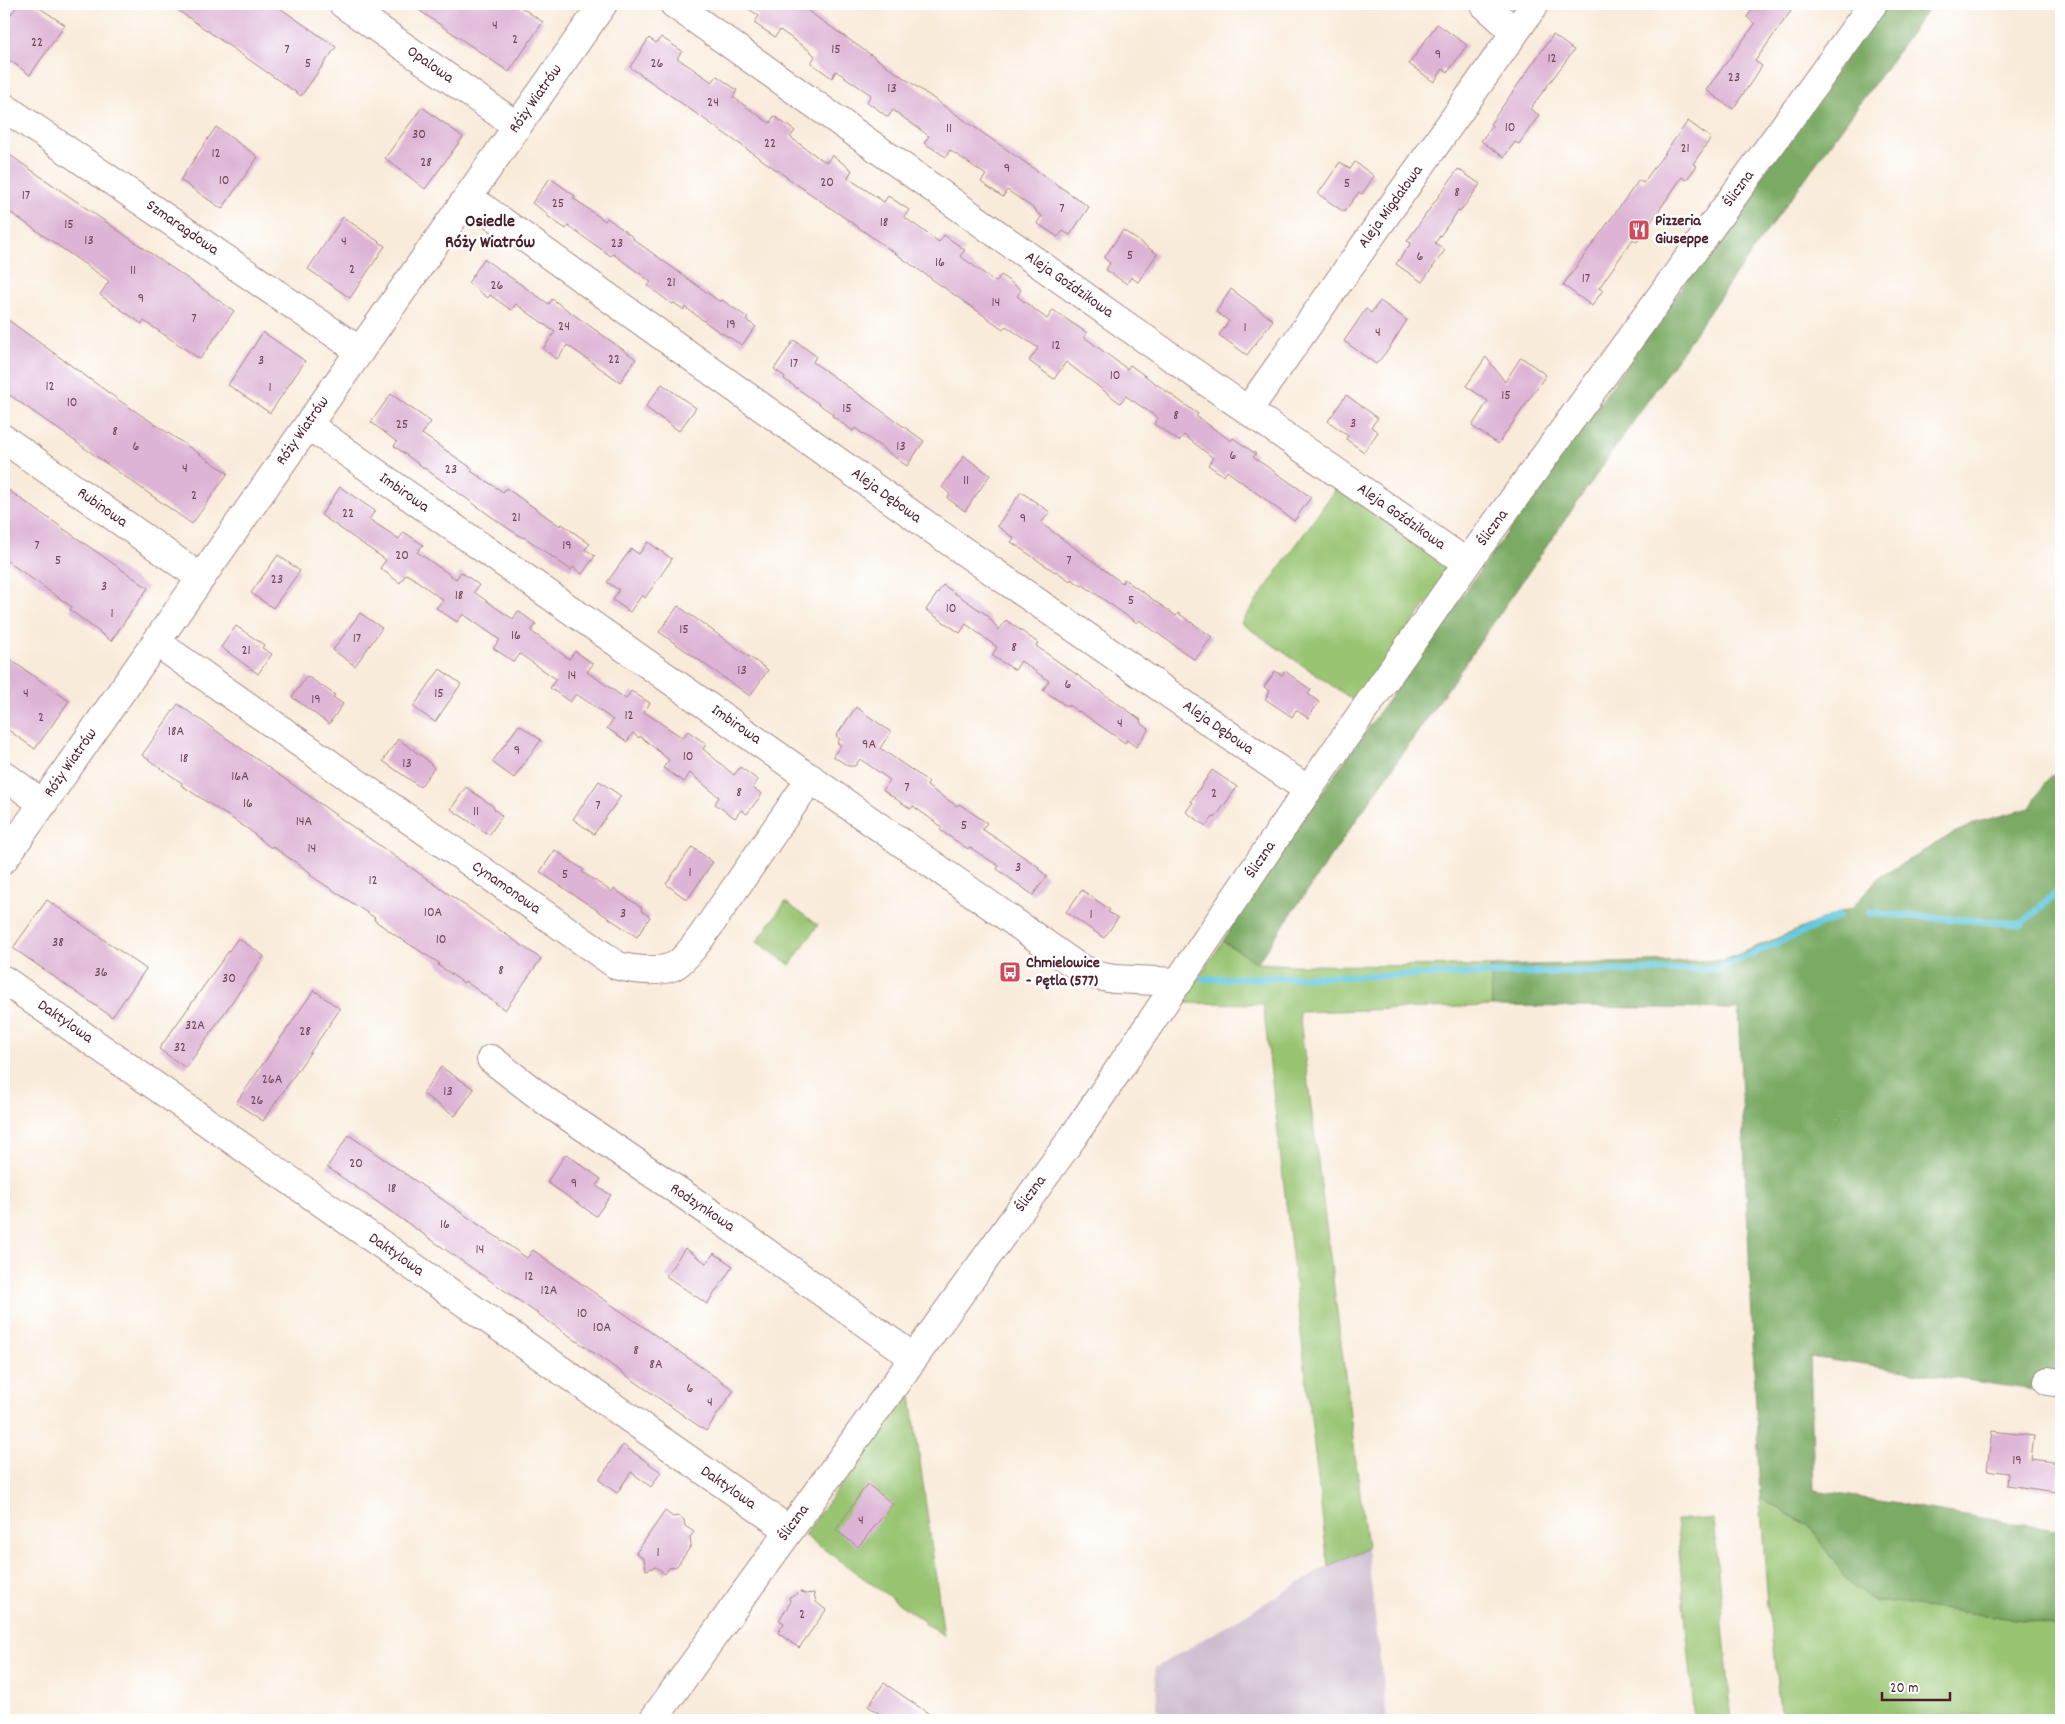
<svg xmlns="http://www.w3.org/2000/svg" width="2065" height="1724" font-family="Dekko,sans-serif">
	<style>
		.industrial { fill: #cfbdcf }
		.green { fill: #99c572; stroke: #72724e }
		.forest { fill: #7aaa64; stroke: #626448 }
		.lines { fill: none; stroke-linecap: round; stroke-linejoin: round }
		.stream { stroke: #61c7de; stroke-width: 7 }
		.building { fill: #ddb4d5 }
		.minor-casing { stroke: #a28582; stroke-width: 30 }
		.minor { stroke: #fff; stroke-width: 28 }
		.labels { text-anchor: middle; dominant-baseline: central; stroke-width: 5; stroke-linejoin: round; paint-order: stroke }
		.number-label { font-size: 14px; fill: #6f4456 }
		.street-label { font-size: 16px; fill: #4a1f2b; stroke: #fff }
		.poi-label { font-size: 16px; font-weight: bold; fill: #4a1f2b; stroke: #fff; text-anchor: start }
		.neighbourhood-label { font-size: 18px; font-weight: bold; fill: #4a1f2b; stroke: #fff }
	</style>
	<rect width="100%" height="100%" fill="#fff"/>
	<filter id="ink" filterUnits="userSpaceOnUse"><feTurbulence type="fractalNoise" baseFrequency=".02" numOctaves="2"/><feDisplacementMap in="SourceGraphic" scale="10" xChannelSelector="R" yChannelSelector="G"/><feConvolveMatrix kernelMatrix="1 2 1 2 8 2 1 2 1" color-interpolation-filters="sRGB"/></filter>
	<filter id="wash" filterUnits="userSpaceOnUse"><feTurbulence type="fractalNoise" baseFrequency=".0096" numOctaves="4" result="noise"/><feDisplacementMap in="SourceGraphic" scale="20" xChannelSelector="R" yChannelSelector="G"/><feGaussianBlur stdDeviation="1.12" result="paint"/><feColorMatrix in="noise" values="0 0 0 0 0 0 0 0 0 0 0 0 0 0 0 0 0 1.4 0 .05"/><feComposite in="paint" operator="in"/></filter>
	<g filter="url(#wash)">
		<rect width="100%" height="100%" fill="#f9ebda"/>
		<polygon class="industrial" points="1367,1548 1387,1720 1158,1720 1155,1668 1328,1566"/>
		<g class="green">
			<polygon points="1337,487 1453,567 1356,702 1241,623"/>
			<polygon points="785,902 818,925 790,965 757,942"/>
			<polygon points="1223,941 1257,963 1296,965 1491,966 1492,1006 1299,1012 1367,1548 1328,1566 1263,1004 1182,1003"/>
			<polygon points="910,1389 944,1636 804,1535"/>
			<polygon points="1760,1498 1809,1526 1852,1587 1877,1600 2061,1625 2061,1720 2011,1720 1965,1713 1965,1720 1781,1720 1768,1605"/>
			<polygon points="1676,1519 1713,1519 1732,1720 1695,1720"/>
		</g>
		<g class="forest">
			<polygon points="1884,4 1932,4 1733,278 1257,963 1223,941 1259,881"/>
			<polygon points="2061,768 2061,1394 1810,1357 1814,1490 2061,1531 2061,1625 1877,1601 1852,1587 1809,1526 1760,1498 1738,1009 1492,1006 1491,966 1724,960 1853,907 1878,878 1954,833 1978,822 2030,808 2044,784"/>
		</g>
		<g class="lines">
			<g class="stream">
				<polyline points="1870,913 2021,924 2061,889"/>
				<polyline points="1203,979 1717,969 1839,916"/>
			</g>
		</g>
		<g id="blocks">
			<g class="building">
				<polygon points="18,4 34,4 65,25 30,75 4,56 4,24"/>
				<polygon points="169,4 274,4 336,47 301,96"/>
				<polygon points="410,4 516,4 543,22 509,72"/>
				<polygon points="742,4 798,4 1089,207 1070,235 1063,231 1058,237 1037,223 1042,216 1036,212 1036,210 1007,190 1003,197 981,182 986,175 950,150 946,157 924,143 929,136 893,110 888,117 867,102 871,95 836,71 832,78 811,63 815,56 810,51 780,30 775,37 754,23 759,16"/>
				<polygon points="1756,4 1796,4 1755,61 1762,66 1733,109 1706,90 1755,24 1747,17"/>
				<polygon points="1437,24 1467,45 1448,72 1443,69 1434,82 1409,64"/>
				<polygon points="1553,35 1574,50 1530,109 1539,115 1519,144 1515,142 1504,157 1481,141 1492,126 1490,124"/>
				<polygon points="661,37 682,51 677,58 712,82 717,76 737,90 733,97 762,118 770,123 774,116 795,131 790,137 819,158 827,162 832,155 852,170 848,177 854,182 884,202 888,196 909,210 904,217 939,242 944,235 965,250 960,256 996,282 1001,275 1021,290 1017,296 1047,319 1053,310 1087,333 1084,337 1127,369 1130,365 1198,414 1196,416 1231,441 1233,438 1256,454 1253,457 1311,497 1294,521 1227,471 1224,476 1208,465 1213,458 1184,435 1179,441 1154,424 1158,418 1126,396 1120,403 1066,362 1054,379 1029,361 1038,348 1006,326 1003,329 630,67 649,38 656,43"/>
				<polygon points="422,107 463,137 425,189 385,158"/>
				<polygon points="1688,121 1711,138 1693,164 1697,166 1686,180 1682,177 1637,242 1633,239 1599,288 1603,290 1592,306 1563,285 1639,180 1643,183"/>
				<polygon points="216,127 258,157 222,209 180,180"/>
				<polygon points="4,151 234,311 200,359 144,321 142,324 100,295 109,281 4,208"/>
				<polygon points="1340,162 1350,169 1355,162 1374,176 1362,194 1359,192 1344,212 1318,194"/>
				<polygon points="1458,169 1480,184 1460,212 1458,211 1435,243 1445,250 1422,282 1396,264 1411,243 1407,241"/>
				<polygon points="550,178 575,196 573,198 605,221 607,218 634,238 633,239 720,302 722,300 748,318 746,320 756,327 742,345 715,329 685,307 684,310 674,303 672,304 648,286 651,282 613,254 611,256 568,226 566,229 546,215 548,214 532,203"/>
				<polygon points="343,217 385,246 350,298 308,269"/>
				<polygon points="1123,230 1157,254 1138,282 1131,277 1127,284 1106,270 1110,263 1104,258"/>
				<polygon points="484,259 549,304 552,299 636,359 620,382 567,345 557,359 543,349 555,332 516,304 511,310 490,295 488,298 468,283"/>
				<polygon points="1231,289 1273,320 1247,355 1219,335 1229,321 1216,312"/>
				<polygon points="1380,301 1407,320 1388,350 1376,364 1344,341 1366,309 1371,313"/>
				<polygon points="4,317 120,401 228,473 192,524 4,391"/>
				<polygon points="263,332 305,361 270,413 228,385"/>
				<polygon points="794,340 816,356 813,362 924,441 907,466 855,428 853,431 832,416 833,414 784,379 785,377 774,369"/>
				<polygon points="1486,357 1505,382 1521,357 1546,375 1498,444 1472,426 1488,401 1466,386"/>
				<polygon points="662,384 696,408 679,431 645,407"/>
				<polygon points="391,394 431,422 422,434 473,469 471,471 503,492 506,488 560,526 562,524 590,544 585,549 595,556 582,574 573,567 571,570 524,537 523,538 503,525 394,446 397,442 371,422"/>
				<polygon points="1346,395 1378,418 1371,427 1378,432 1364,452 1346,439 1348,436 1328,421"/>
				<polygon points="964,456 990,475 965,511 947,498 950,494 942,487"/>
				<polygon points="4,487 148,588 111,641 70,610 72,607 4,559"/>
				<polygon points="340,487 375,511 369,519 399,539 404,532 423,545 417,552 456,579 461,572 479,585 474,592 505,614 513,619 518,611 536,624 531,631 569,659 575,651 593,664 587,672 596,678 626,699 631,691 650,703 644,712 683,738 688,731 706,744 703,749 734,775 740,767 758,780 753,788 762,794 747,814 741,810 735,818 715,804 719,797 690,773 684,782 663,768 669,760 640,736 639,738 633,733 627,742 607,728 613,720 591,704 576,694 570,702 550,688 556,679 520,654 514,662 493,648 500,640 463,614 457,622 436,608 443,600 413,578 406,574 400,583 380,568 386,560 321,515"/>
				<polygon points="1021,492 1050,512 1041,523 1122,583 1124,579 1176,616 1178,613 1212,637 1195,660 1139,620 1137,623 1083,585 1082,586 1071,579 1070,581 1056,571 1055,572 1011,542 1014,538 997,526"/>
				<polygon points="648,542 672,559 645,598 642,595 630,612 613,600 619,590 607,582 631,549 639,554"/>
				<polygon points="278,555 300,571 273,608 251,593"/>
				<polygon points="943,585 987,615 999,630 1006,620 1016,627 1038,643 1036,646 1141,720 1140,722 1149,729 1136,747 1127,740 1125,743 1079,711 1078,712 1069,705 1068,707 1043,690 1049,681 1021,661 1015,670 994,657 992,655 997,647 966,624 960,633 926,610"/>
				<polygon points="678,606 768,670 750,696 659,632"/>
				<polygon points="360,613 382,628 355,666 333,650"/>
				<polygon points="236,626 264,645 262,648 272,654 258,674 221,647"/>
				<polygon points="4,655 69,701 35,749 4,727"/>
				<polygon points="440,669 461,684 435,722 413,707"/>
				<polygon points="1275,671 1282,675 1285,671 1311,690 1308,694 1319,702 1308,718 1296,710 1292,717 1265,699 1270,691 1264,687"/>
				<polygon points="307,676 335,695 333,697 343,704 329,724 292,697"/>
				<polygon points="178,704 541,959 505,1010 465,981 464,983 438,965 439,963 398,937 374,920 375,918 310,875 311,873 272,846 271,848 248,829 181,785 182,783 142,755"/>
				<polygon points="856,707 891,732 880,748 929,782 927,786 957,806 959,804 987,823 982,829 1039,867 1038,869 1047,876 1033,895 997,869 999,866 969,847 968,849 940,830 942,827 913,806 911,809 883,790 890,780 860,759 855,766 848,766 833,756 841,745 837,743 840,739 836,736"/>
				<polygon points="519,725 541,740 514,778 492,762"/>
				<polygon points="398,739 426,759 434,768 420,787 383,761"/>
				<polygon points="1212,770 1237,787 1215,818 1213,817 1206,826 1186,812 1193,802 1191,801"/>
				<polygon points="599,781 621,796 594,834 573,819"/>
				<polygon points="466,787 494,807 493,808 502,816 489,835 451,809"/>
				<polygon points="692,847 713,862 687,900 666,884"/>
				<polygon points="555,850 584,870 582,872 612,892 614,889 642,908 641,910 650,917 637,937 540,872"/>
				<polygon points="1082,890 1110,910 1108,912 1118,918 1104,938 1066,912"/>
				<polygon points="47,900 146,969 112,1017 13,948"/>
				<polygon points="238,938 264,956 186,1068 159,1049"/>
				<polygon points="314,990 340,1009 263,1121 236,1103"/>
				<polygon points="441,1067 474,1089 455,1116 423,1094"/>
				<polygon points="349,1135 527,1258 533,1250 734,1390 706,1431 327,1167"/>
				<polygon points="566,1154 601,1179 596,1186 611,1195 596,1216 547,1182"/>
				<polygon points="685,1248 706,1263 714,1253 733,1266 707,1304 666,1276"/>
				<polygon points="1992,1431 2034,1436 2031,1459 2060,1463 2056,1492 2007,1485 2008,1473 1987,1470"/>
				<polygon points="623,1445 661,1472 651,1487 631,1472 617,1493 599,1480"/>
				<polygon points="867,1484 893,1504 858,1547 836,1530"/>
				<polygon points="665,1511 673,1517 679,1516 684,1520 685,1526 694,1532 690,1537 691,1546 677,1566 669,1568 665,1574 656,1567 646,1570 644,1559 636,1553"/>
				<polygon points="800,1591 805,1594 814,1593 816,1602 826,1610 799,1648 778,1633 784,1623 779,1620 790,1603 789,1597 796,1595"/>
				<polygon points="884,1683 938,1720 889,1720 868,1706"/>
			</g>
		</g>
	</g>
	<g filter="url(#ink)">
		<use href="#blocks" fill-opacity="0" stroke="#a28582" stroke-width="1"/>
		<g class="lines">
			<g class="minor-casing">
				<g id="minor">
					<polyline points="343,4 517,126"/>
					<polyline points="674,4 1118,320 1467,563"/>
					<polyline points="1484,4 1515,32"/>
					<polyline points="4,107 360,351"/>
					<polyline points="468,197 949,541 1308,790"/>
					<polyline points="1248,410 1535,4"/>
					<polyline points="308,425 1078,967 1098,976 1114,979 1179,982"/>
					<polyline points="4,439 201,578"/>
					<path d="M 156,642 L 618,966 C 634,970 659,973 674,966 C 688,959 711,923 720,910 C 750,866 781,822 811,778"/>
					<polyline points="4,775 43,804"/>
					<polyline points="4,859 603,4"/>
					<polyline points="4,980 789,1530"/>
					<polyline points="491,1059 547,1102 715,1216 913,1357"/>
					<polyline points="2048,1381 2061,1383"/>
					<polyline points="653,1720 1073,1137 1308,790 1467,563 1873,4"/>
				</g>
			</g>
			<use href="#minor" class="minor"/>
		</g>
	</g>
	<defs>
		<g id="restaurant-square" transform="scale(1.125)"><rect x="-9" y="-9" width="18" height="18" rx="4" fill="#d1495b" stroke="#fff"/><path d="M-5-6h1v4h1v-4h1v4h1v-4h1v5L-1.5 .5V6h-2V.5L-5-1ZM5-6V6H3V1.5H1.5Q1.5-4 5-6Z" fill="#fff"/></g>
		<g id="bus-square" transform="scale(1.125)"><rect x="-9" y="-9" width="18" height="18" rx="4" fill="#d1495b" stroke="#fff"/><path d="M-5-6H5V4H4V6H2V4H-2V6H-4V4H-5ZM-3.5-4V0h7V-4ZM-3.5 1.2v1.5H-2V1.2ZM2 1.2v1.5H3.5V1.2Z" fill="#fff"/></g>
	</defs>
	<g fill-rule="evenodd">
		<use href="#restaurant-square" x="1639" y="230"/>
		<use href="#bus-square" x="1010" y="972"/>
	</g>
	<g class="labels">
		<g class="number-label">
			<text x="495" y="26">4</text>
			<text x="515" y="40">2</text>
			<text x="37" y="43">22</text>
			<text x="287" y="50">7</text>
			<text x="836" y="50">15</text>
			<text x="1438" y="55">9</text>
			<text x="1552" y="59">12</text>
			<text x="308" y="64">5</text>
			<text x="657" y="64">26</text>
			<text x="1734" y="78">23</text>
			<text x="892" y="89">13</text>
			<text x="713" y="103">24</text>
			<text x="1510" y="128">10</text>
			<text x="949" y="129">11</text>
			<text x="419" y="135">30</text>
			<text x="770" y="144">22</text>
			<text x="1685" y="149">21</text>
			<text x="216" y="154">12</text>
			<text x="426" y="163">28</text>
			<text x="1007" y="169">9</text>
			<text x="224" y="181">10</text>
			<text x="827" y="183">20</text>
			<text x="1347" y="184">5</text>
			<text x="1457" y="193">8</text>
			<text x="26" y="196">17</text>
			<text x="558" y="204">25</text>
			<text x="1062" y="209">7</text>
			<text x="884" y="223">18</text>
			<text x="69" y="225">15</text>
			<text x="89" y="241">13</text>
			<text x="344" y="242">4</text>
			<text x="617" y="244">23</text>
			<text x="1130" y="256">5</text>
			<text x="1420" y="257">6</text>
			<text x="940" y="263">16</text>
			<text x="352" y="270">2</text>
			<text x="133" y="271">11</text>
			<text x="1586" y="279">17</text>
			<text x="671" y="283">21</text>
			<text x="497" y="286">26</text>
			<text x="141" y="299">9</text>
			<text x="996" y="303">14</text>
			<text x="194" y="319">7</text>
			<text x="731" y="325">19</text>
			<text x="564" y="327">24</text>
			<text x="1245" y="328">1</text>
			<text x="1378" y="333">4</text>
			<text x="1056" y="346">12</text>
			<text x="614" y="360">22</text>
			<text x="261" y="361">3</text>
			<text x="794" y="364">17</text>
			<text x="1115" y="376">10</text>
			<text x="50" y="387">12</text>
			<text x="270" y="388">1</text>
			<text x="1506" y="396">15</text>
			<text x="72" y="403">10</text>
			<text x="847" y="409">15</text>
			<text x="1176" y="416">8</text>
			<text x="1353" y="424">3</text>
			<text x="402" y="425">25</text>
			<text x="115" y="432">8</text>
			<text x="136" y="447">6</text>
			<text x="901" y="447">13</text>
			<text x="1233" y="456">6</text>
			<text x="185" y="469">4</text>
			<text x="451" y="470">23</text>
			<text x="966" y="481">11</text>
			<text x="194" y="496">2</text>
			<text x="348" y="514">22</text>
			<text x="516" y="518">21</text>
			<text x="1023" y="519">9</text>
			<text x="37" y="546">7</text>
			<text x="567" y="546">19</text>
			<text x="402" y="556">20</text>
			<text x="58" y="561">5</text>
			<text x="1069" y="561">7</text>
			<text x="277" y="580">23</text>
			<text x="104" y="587">3</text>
			<text x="459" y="596">18</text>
			<text x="1131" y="601">5</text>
			<text x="951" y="609">10</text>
			<text x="112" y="614">1</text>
			<text x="684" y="630">15</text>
			<text x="516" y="636">16</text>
			<text x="357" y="639">17</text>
			<text x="1014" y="648">8</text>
			<text x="246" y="651">21</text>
			<text x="742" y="671">13</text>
			<text x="572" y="676">14</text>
			<text x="1068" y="685">6</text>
			<text x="26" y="694">4</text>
			<text x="439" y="694">15</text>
			<text x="316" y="700">19</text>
			<text x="629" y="716">12</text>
			<text x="41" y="718">2</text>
			<text x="1120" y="724">4</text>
			<text x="176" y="732">18A</text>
			<text x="869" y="745">9A</text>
			<text x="517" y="751">9</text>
			<text x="688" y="757">10</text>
			<text x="184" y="759">18</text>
			<text x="407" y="764">13</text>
			<text x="240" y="777">16A</text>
			<text x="907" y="788">7</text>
			<text x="739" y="793">8</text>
			<text x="1214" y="794">2</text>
			<text x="248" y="804">16</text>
			<text x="598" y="806">7</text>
			<text x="476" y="812">11</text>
			<text x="304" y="822">14A</text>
			<text x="964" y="826">5</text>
			<text x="312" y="849">14</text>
			<text x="1018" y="868">3</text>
			<text x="690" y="873">1</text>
			<text x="565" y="875">5</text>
			<text x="373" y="881">12</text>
			<text x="433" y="913">10A</text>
			<text x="623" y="914">3</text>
			<text x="1091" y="915">1</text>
			<text x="441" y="940">10</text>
			<text x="58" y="943">38</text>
			<text x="501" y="971">8</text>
			<text x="101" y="973">36</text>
			<text x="229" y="979">30</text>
			<text x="195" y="1026">32A</text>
			<text x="305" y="1032">28</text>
			<text x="180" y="1048">32</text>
			<text x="272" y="1080">26A</text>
			<text x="448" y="1092">13</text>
			<text x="257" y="1101">26</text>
			<text x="356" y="1164">20</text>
			<text x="574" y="1184">9</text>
			<text x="392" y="1189">18</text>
			<text x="445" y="1225">16</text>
			<text x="480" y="1250">14</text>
			<text x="529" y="1277">12</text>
			<text x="549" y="1291">12A</text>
			<text x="582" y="1314">10</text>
			<text x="602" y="1328">10A</text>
			<text x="636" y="1351">8</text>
			<text x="656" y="1365">8A</text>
			<text x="690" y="1389">6</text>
			<text x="710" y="1403">4</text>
			<text x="2017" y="1461">19</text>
			<text x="861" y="1521">4</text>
			<text x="658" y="1553">1</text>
			<text x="802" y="1615">2</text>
		</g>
		<g class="street-label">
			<text transform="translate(430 65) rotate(35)">Opalowa</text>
			<text transform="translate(536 99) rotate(-55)">Róży Wiatrów</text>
			<text transform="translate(1739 189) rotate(-54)">Śliczna</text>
			<text transform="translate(1391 207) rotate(-54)">Aleja Migdałowa</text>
			<text transform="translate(182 228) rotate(35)">Szmaragdowa</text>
			<text transform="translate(1069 285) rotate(35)">Aleja Goździkowa</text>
			<text transform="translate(303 431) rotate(-55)">Róży Wiatrów</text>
			<text transform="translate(404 493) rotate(35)">Imbirowa</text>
			<text transform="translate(886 496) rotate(36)">Aleja Dębowa</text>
			<text transform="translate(102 508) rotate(35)">Rubinowa</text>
			<text transform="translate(1401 517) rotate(35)">Aleja Goździkowa</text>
			<text transform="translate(1493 528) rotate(-54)">Śliczna</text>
			<text transform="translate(736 725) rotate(35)">Imbirowa</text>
			<text transform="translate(1218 728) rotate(35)">Aleja Dębowa</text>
			<text transform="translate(71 763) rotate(-55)">Róży Wiatrów</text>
			<text transform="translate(1261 860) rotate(-56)">Śliczna</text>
			<text transform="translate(506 888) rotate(35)">Cynamonowa</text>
			<text transform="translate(65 1022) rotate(35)">Daktylowa</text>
			<text transform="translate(1031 1194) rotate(-54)">Śliczna</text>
			<text transform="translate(702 1208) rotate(34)">Rodzynkowa</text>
			<text transform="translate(396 1255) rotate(35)">Daktylowa</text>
			<text transform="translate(728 1488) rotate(35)">Daktylowa</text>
			<text transform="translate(794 1523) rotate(-54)">Śliczna</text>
		</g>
		<g class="poi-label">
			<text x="1655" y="221">Pizzeria<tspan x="1655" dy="18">Giuseppe</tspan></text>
			<text x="1026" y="963">Chmielowice<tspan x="1026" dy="18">- Pętla (577)</tspan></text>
		</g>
		<g class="neighbourhood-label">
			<text x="490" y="222">Osiedle<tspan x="490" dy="21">Róży Wiatrów</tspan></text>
		</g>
	</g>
	<rect width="2065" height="1724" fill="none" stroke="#fff" stroke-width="20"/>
	<path d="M1882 1692v8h68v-8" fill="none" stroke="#4a1f2b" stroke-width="2.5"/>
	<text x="1890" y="1692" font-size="15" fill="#4a1f2b" stroke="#ffffff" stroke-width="4" paint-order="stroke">20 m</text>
</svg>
